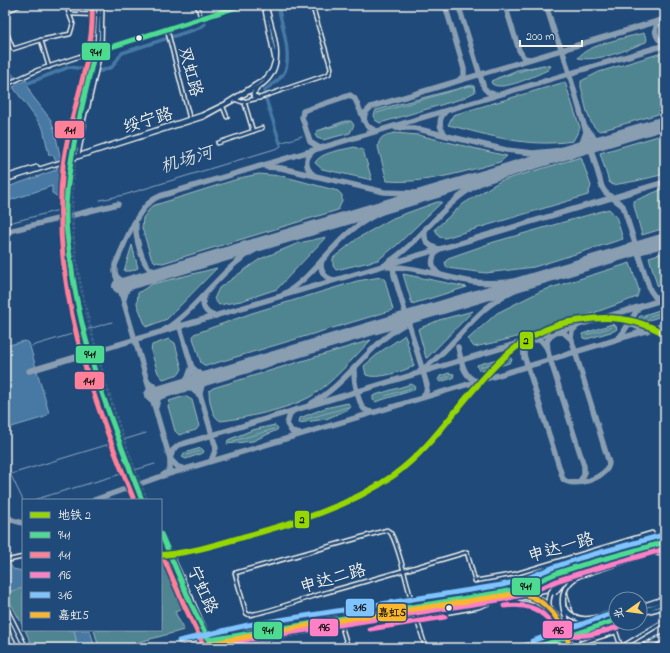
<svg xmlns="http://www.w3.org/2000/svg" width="670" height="653" font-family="'Indie Flower','LXGW WenKai TC',sans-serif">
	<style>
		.green { fill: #4f8491; stroke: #a2babc }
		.water { fill: #4779a4; stroke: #8ca9bf }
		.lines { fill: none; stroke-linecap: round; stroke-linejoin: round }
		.stream { stroke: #8ca9bf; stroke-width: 1 }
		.canal { stroke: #4779a4; stroke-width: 2 }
		.river { stroke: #4779a4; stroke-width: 3.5 }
		.taxiway { stroke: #8a9eb1; stroke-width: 5.5 }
		.runway { stroke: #8a9eb1; stroke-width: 14 }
		.major-tunnel { stroke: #3f638a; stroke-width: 3; stroke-dasharray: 3 1.5; stroke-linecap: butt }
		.minor-casing { stroke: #f4f1e8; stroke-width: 5.5 }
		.major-casing { stroke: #f4f1e8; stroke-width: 6 }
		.highway-casing { stroke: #f4f1e8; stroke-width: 7 }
		.minor { stroke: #1f4a7a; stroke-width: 2.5 }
		.major { stroke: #1f4a7a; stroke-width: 3 }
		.highway { stroke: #1f4a7a; stroke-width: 4 }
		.rail-casing { stroke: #f4f1e8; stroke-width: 2.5 }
		.rail { stroke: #1f4a7a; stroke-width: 1; stroke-dasharray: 3; stroke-linecap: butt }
		.highway-bridge-casing { stroke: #f4f1e8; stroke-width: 7; stroke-linecap: butt }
		.highway-bridge { stroke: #1f4a7a; stroke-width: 4 }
		.bus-1-casing { stroke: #1f4a7a; stroke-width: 8 }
		.bus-2-casing { stroke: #1f4a7a; stroke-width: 8 }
		.bus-3-casing { stroke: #1f4a7a; stroke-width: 8 }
		.bus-4-casing { stroke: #1f4a7a; stroke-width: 8 }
		.bus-5-casing { stroke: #1f4a7a; stroke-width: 8 }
		.bus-1 { stroke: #4ddb92; stroke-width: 5 }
		.bus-2 { stroke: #ff8098; stroke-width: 5 }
		.bus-3 { stroke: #ff80c5; stroke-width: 5 }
		.bus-4 { stroke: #80c4ff; stroke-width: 5 }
		.bus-5 { stroke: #fab62d; stroke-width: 5 }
		.metro-1-casing { stroke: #1f4a7a; stroke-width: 9 }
		.metro-1 { stroke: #97d700; stroke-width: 6 }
		.bus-dot { fill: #f4f1e8; stroke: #1f4a7a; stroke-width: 1.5 }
		.labels { text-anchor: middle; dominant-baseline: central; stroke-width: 3; stroke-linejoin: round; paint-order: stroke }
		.street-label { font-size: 17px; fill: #f4f1e8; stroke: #1f4a7a }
		.water-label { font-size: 18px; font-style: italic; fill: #dadfde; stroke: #1f4a7a }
		.line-badge { stroke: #1f4a7a; stroke-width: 1.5 }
		.pale-badge-label { font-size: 11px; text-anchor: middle; font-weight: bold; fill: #111 }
	</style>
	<rect width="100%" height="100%" fill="#1f4a7a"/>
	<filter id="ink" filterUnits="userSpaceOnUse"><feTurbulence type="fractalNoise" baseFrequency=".025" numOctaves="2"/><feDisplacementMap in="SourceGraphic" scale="8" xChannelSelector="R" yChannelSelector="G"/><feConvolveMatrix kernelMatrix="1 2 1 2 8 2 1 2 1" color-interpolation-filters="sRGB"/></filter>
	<g filter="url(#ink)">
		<g class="green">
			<path d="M 644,33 L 647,39 L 646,42 C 627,50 598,62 578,58 C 586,45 628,37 644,33 Z"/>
			<path d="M 665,52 L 665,112 L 600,131 C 587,126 585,100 581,87 L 581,81 L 599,72 Z"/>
			<path d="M 544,65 L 551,66 L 548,70 C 536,75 503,92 492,84 L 491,81 L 517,70 Z"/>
			<path d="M 565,82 L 580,128 L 573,141 C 527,148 492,136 448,125 L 453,115 Z"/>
			<polygon points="468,86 474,86 475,92 461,99 380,123 375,120 374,115 376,110"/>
			<polygon points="345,121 351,121 354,125 350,133 323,140 317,138 315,135 317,131"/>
			<path d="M 395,133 L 418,135 L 507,156 L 500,162 C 463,172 425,184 387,181 L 378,147 C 379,136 385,135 395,133 Z"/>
			<polygon points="665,134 665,174 636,181 613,185 609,182 600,153"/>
			<path d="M 354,147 L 363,150 L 372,180 L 322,169 L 315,163 C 320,152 343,150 354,147 Z"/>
			<polygon points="581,157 591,186 588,195 445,238 439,237 435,229 463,204 500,181"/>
			<polygon points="259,174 282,176 338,191 342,195 342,201 338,210 163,263 155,262 151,257 142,228 143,218 152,206 244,177"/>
			<polygon points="665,188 665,228 642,235 634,206 634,201"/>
			<polygon points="437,202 442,202 397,245 378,260 336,270 333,266 333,258 358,238 393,218"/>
			<polygon points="609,209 616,216 623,239 534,267 486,273 447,268 445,263 448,258 494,242"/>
			<polygon points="326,237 277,289 241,301 219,305 214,299 219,288 260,259 299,243"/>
			<polygon points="132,245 138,268 131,271 124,271"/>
			<polygon points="665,252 665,289 662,290 657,285 649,257"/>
			<path d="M 630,263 L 639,290 L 637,297 C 584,317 530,336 474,347 L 468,339 L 497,313 L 541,291 Z"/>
			<polygon points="217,268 167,319 146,327 137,304 138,293 152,284"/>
			<polygon points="403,274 467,287 412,304"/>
			<polygon points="381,277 385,280 393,310 206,366 201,363 193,338 194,334 252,313 357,281"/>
			<polygon points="665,308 665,315 643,322 639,321 639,317 641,316"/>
			<polygon points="473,311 427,358 426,358 418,329 439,320"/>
			<polygon points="612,324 616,326 617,329 614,331 587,339 583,338 582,334"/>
			<path d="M 405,335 L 414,366 C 404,371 377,380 366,375 L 364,366 L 380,352 Z"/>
			<polygon points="169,339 175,343 182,369 179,374 163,379 158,373 151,351 152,345"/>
			<path d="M 371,340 C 352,359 333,383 310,397 C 288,409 246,418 221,421 C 212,418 209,400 209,391 L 213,388 Z"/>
			<polygon points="507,356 511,358 512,360 509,363 482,371 478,369 477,365"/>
			<polygon points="449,373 454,374 453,378 440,382 438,380 440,376"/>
			<polygon points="411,384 415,386 414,390 375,402 373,400 373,396 375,395"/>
			<polygon points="185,396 192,400 199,426 196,430 179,435 175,431 168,406 170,404 169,401"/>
			<polygon points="348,403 351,407 349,409 326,419 299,423 300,418 325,408"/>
			<polygon points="275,425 278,428 277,430 253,441 227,444 228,440 252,430"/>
			<polygon points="201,448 204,451 203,453 186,459 182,457 184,453"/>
			<polygon points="161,559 185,608 175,612 184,630 117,648 99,648 94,630 161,630"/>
			<polygon points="16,588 23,588 23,626 5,593"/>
			<polygon points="25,630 74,630 78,648 33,648"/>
		</g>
		<g class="water">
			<polygon points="26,80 31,94 51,120 55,132 63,170 58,197 52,193 52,186 5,202 5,188 56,170 57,164 53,155 49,155 43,128 13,87"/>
			<polygon points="25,341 29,343 49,413 45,417 5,429 5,346"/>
			<polygon points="5,556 13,569 23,571 23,588 5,593"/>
			<polygon points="74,630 90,630 95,648 78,648"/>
		</g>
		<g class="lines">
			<g class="stream">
				<polyline points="497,78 543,65"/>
				<polyline points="377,113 472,85"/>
				<polyline points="321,130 349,122"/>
				<polyline points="100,200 124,195 278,148 281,146 280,143 302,136"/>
				<polyline points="5,224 63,209"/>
				<polyline points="643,318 665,312"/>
				<polyline points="586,335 612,327"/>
				<polyline points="32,346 112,322"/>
				<polyline points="480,367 509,358"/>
				<polyline points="441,379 450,376"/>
				<polyline points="385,396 411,388"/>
				<polyline points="303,420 348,407"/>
				<polyline points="230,442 274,429"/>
				<polyline points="187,455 200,451"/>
				<polyline points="5,463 23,500"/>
				<polyline points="11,474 146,433"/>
				<polyline points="33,500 155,464"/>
			</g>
			<polyline class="canal" points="5,78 14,78"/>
			<g class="river">
				<path d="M 278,5 C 281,22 292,55 285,71 C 281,80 272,84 265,90 L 264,93 L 280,143"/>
				<polyline points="5,67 21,86"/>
				<polyline points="23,85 69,67 101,71 112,67 122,53 199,28 205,24"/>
			</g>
			<g class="taxiway">
				<polyline points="445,5 464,69 464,75 459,80"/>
				<polyline points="505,5 519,50 524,58 529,59"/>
				<polyline points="546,5 555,34 563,52 602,187 605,192 623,206 650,290 655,297 664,299"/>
				<polyline points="459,7 484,88 488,92 497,95"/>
				<path d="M 662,20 C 652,26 654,39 665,43"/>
				<path d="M 446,111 C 437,120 439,129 447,136"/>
				<polyline points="364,121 365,113 371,107 665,19"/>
				<polyline points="396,128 414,128 506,150 533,153 575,149 582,143 586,132"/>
				<polyline points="587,130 596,139 607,140"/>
				<polyline points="320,148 310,142 302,117 303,111 350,95 355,99 367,126 376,131"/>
				<path d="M 313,151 C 304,158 305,169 314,175"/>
				<polyline points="266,167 281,168 384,192 416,193 450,187"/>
				<path d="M 136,224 C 135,235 141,262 150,269 C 154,272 159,272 165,272"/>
				<path d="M 426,228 C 422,239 428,247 439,249"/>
				<polyline points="5,232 118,204"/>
				<path d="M 438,250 C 431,258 430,267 439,274"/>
				<path d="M 322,260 C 319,270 324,278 334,280"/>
				<path d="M 387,263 C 412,248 430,222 452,203 C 469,187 490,178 511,169"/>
				<polyline points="393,264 394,275 427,385 426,392 421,398"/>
				<path d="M 388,267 C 417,266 445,278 473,282 C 493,284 514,282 534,279"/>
				<polyline points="116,276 123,282 130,283"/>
				<path d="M 284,294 C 308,280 326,254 346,235 C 365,218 387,209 410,199"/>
				<path d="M 205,295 C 200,305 205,314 216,316"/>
				<polyline points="124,299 127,289 134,281"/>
				<polyline points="611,316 647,331"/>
				<polyline points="179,324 216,448 211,461"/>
				<path d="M 164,330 C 190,314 208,288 230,268 C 246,253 266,243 286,236"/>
				<polyline points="617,339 623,333 639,307"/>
				<path d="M 458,347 C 461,359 463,378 477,381"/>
				<polyline points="547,349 584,466 584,475 579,482"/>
				<polyline points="548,352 547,341 553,333 563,332 572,340"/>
				<path d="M 524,355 L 563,479 C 573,489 608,478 609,463 L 571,338 L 572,331 L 577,326"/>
				<polyline points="524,358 524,346 530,340 541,340 547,348"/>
				<polyline points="193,368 201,375 214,376"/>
				<path d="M 355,368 C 352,375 358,402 364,409 C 367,411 370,412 373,412"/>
				<polyline points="29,371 665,182"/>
				<path d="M 420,371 C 445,355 463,328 485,309 C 502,295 522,286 542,277"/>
				<polyline points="149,382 157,389 168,390"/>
				<polyline points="178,386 187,380 191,369"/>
				<polyline points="180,386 192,389 199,395"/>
				<polyline points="200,393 202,385 212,377"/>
				<path d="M 312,403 C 338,389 357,363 379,343 C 396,327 418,316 440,308"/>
				<polyline points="156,407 158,399 167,390"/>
				<polyline points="293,411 290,414 287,424 292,432 300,434"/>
				<polyline points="185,469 178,467 170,459 173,450 179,445 665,299"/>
				<path d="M 162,476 L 170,470 L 170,459 L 115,272 L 115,265 C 125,244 137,204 160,196 L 665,45"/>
				<polyline points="94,500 162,476 665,325"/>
				<polyline points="5,514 12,520 23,523"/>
			</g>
			<g class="runway">
				<polyline points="119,286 665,123"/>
				<polyline points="151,395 665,240"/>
			</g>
			<g class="major-tunnel">
				<path d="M 73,146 C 70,166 66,187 66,207 C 65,248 73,288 83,327 C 98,387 118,444 142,500"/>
				<path d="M 77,147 C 74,167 71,187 72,208 C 72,249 81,290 91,330 C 106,388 124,445 147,500"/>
				<polyline points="161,534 170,555"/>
				<polyline points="161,543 167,557"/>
			</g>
			<g class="minor-casing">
				<g id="minor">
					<polyline points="197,5 201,18"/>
					<polyline points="102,7 111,5"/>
					<polyline points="5,12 20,5"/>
					<polyline points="71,14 100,15"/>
					<polyline points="5,29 13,49 41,40 70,34 73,24 66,5"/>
					<polyline points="167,29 190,120"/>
					<polyline points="41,40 49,67"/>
					<polyline points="103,49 243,5"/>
					<polyline points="5,85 38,70 96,51"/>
					<polyline points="234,99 242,102 259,98 329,74 331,68 312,5"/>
					<polyline points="244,101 253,131"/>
					<polyline points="223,107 227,117"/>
					<polyline points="218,143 262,128"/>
					<polyline points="658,544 665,541"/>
					<polyline points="161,553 170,551 209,638"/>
					<polyline points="162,553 199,634 203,639"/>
					<polyline points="622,558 650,547"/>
					<polyline points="5,561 23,557"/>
					<path d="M 413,607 C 409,592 398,542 390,532 L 387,530 L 235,573 L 246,613 L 249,615 C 272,611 294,602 317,595 C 367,581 417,567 467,552 L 475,581 L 515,574 L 652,533 L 654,546"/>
					<polyline points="415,614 426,648"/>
					<polyline points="341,624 348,648"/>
					<polyline points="552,642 556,648"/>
					<polyline points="571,646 616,632 621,647"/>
				</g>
			</g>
			<g class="major-casing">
				<g id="major">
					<polyline points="101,55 104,49"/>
					<polyline points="82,56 88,58 91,64"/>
					<polyline points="257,89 253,94 254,96 259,98"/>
					<polyline points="87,110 100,53"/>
					<polyline points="73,146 90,75"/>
					<polyline points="77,147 101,46 102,5"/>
					<polyline points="78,155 84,125"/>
					<polyline points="69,159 68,154 72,135 97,46 99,5"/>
					<polyline points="65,160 202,115 225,104 266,78 272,70 275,60 264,5"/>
					<polyline points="5,177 37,167"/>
					<path d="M 5,180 L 203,117 L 263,84 C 288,64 272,31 266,5"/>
					<polyline points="649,547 661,544"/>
					<polyline points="624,553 647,546"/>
					<polyline points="653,553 665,550"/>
					<polyline points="655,553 665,554"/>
					<polyline points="170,555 209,641"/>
					<polyline points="167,557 206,643"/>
					<polyline points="613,560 622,558"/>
					<polyline points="605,564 617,562"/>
					<polyline points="576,577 651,553 665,545"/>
					<polyline points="544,579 557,573 617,555"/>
					<polyline points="510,590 534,583"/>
					<polyline points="529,594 550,589 551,585 547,582 533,585"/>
					<polyline points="191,597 193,605"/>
					<polyline points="517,597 532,601"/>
					<polyline points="661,600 665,599"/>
					<polyline points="5,606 26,648"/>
					<polyline points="640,612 665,602"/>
					<polyline points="444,613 478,607 489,603"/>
					<polyline points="642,613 665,607"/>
					<polyline points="5,615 21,648"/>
					<polyline points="339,618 489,595"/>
					<polyline points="385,619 419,614"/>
					<polyline points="561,624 582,628 604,624"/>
					<polyline points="604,624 616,620"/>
					<path d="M 590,627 C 586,626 581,626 578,623 C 570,618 564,590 564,581 L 570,573 L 606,562"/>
					<polyline points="181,648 219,638 250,632"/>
					<polyline points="519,648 554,638 557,634"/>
					<polyline points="534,648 591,629"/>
					<polyline points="620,648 665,621"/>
				</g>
			</g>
			<g class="highway-casing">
				<g id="highway">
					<polyline points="420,607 521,593"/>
					<polyline points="640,607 661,600"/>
					<polyline points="433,613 497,600"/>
					<polyline points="249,632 315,620"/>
					<polyline points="568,647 569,648"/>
				</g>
			</g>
			<use href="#minor" class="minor"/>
			<use href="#major" class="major"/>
			<use href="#highway" class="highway"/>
			<g class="rail-casing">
				<g id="rail">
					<polyline points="635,648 665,633"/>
					<polyline points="648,648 665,641"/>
				</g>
			</g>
			<use href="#rail" class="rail"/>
			<g class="highway-bridge-casing">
				<g id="highway-bridge">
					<polyline points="595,570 626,550"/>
					<path d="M 578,576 C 549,593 569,624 578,648"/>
					<polyline points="528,583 566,576"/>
					<path d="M 521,593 C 551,597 562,623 571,648"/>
					<polyline points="554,593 564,581"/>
					<polyline points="486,597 515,587 550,570 665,538"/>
					<path d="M 565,609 C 579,627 598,617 616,612"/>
					<polyline points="417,614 433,613"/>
					<polyline points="315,620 340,618"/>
					<path d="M 576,642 C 580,623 600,620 616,615"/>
					<path d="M 561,643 C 536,592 548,583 597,567"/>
					<polyline points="187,648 222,640 420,607"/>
					<path d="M 203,648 L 519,595 C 551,601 555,620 565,648"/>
				</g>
			</g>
			<use href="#highway-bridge" class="highway-bridge"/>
			<g class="bus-1-casing">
				<g id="bus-1">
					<path d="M 142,500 C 112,424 81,345 71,263 C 68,245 65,225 66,206 C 69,154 83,103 95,52 L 243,5"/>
					<polyline points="161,534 191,604 209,640 503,592 527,586 557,573 582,565 665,542"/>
					<polyline points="534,648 616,620"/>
				</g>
			</g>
			<g class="bus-2-casing">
				<g id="bus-2">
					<path d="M 92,5 C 95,58 69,113 63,166 C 50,283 90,394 134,500"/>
					<polyline points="161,552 185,607 205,648"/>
				</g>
			</g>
			<g class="bus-3-casing">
				<g id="bus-3">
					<path d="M 504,606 C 518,604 534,605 545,616 C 549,621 552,626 558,630 C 577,641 599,633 618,627"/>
					<polyline points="370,629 445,617"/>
					<polyline points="209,648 250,639 505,599 529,593 559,580 584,572 665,549"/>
				</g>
			</g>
			<g class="bus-4-casing">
				<g id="bus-4">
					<polyline points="179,641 248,625 502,585 525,579 554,567 580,558 663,535"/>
					<polyline points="532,641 614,613"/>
				</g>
			</g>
			<g class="bus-5-casing">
				<path id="bus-5" d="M 187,648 L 315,624 L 521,593 C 550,600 561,622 571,648"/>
			</g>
			<use href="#bus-1" class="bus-1"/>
			<use href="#bus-2" class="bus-2"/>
			<use href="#bus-3" class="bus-3"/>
			<use href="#bus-4" class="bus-4"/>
			<use href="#bus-5" class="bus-5"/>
			<g class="metro-1-casing">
				<path id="metro-1" d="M 161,555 C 190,553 216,545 243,537 C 296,522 349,507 394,475 C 455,431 484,348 560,324 C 567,322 576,321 583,320 C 612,315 640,320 665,334"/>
			</g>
			<use href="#metro-1" class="metro-1"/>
		</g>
	</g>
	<g class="bus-dot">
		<circle cx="139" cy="38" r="3.5"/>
		<circle cx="449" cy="608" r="3.5"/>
	</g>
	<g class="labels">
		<g class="street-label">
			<text transform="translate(190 72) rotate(75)">双虹路</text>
			<text transform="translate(148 121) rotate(-17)">绥宁路</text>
			<text transform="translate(561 548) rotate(-16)">申达一路</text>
			<text transform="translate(333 579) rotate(-16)">申达二路</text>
			<text transform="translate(202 590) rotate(66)">宁虹路</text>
		</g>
		<g class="water-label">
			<text transform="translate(187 161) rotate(-17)">机场河</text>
		</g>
	</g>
	<g class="line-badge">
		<rect x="81" y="42" width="30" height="19" rx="4" fill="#4ddb92"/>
		<rect x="54" y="120" width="31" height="19" rx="4" fill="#ff8098"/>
		<rect x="519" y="331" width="15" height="19" rx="4" fill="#97d700"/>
		<rect x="75" y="345" width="30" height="19" rx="4" fill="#4ddb92"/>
		<rect x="74" y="371" width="31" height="19" rx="4" fill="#ff8098"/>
		<rect x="294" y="510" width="16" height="19" rx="4" fill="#97d700"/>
		<rect x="511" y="577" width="30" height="19" rx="4" fill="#4ddb92"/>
		<rect x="345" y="598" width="30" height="19" rx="4" fill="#80c4ff"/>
		<rect x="377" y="603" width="30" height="19" rx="4" fill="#fab62d"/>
		<rect x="309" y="618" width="30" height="19" rx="4" fill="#ff80c5"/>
		<rect x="542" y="620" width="31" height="19" rx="4" fill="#ff80c5"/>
		<rect x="253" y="621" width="30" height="19" rx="4" fill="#4ddb92"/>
	</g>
	<g class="pale-badge-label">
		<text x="96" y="56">941</text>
		<text x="70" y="134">141</text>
		<text x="526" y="344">2</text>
		<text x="90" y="358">941</text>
		<text x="89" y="385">141</text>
		<text x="302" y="523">2</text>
		<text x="526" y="590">941</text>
		<text x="360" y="611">316</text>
		<text x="392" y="616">嘉虹5</text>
		<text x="324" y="631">196</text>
		<text x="558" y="634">196</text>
		<text x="268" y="634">941</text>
	</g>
	<rect width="670" height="653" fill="none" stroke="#1f4a7a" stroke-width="20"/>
	<rect x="10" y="10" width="650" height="633" fill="none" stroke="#f4f1e8" stroke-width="1.5" filter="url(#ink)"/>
	<rect x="22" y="499" width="140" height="132" fill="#1f4a7a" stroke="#748da6"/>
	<rect x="30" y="512" width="20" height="6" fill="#97d700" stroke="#748da6"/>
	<text x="58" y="519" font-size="12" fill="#f4f1e8">地铁 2</text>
	<rect x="30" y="532" width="20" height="6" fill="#4ddb92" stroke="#748da6"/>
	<text x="58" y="539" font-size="12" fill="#f4f1e8">941</text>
	<rect x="30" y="552" width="20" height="6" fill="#ff8098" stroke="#748da6"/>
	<text x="58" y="559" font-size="12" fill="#f4f1e8">141</text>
	<rect x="30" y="572" width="20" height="6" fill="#ff80c5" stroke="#748da6"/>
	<text x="58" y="579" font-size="12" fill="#f4f1e8">196</text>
	<rect x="30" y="592" width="20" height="6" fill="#80c4ff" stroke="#748da6"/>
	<text x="58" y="599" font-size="12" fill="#f4f1e8">316</text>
	<rect x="30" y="612" width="20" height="6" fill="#fab62d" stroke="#748da6"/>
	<text x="58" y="619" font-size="12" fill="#f4f1e8">嘉虹5</text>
	<g transform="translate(628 611) rotate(256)"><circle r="19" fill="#1f4a7a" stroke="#748da6"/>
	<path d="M0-3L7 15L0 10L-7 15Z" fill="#ffd166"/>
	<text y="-6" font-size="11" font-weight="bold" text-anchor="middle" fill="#f4f1e8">北</text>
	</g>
	<path d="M520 40v6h62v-6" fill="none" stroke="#f4f1e8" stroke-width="2"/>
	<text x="526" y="40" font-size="12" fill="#f4f1e8" stroke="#1f4a7a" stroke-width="3" paint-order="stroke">200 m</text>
</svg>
